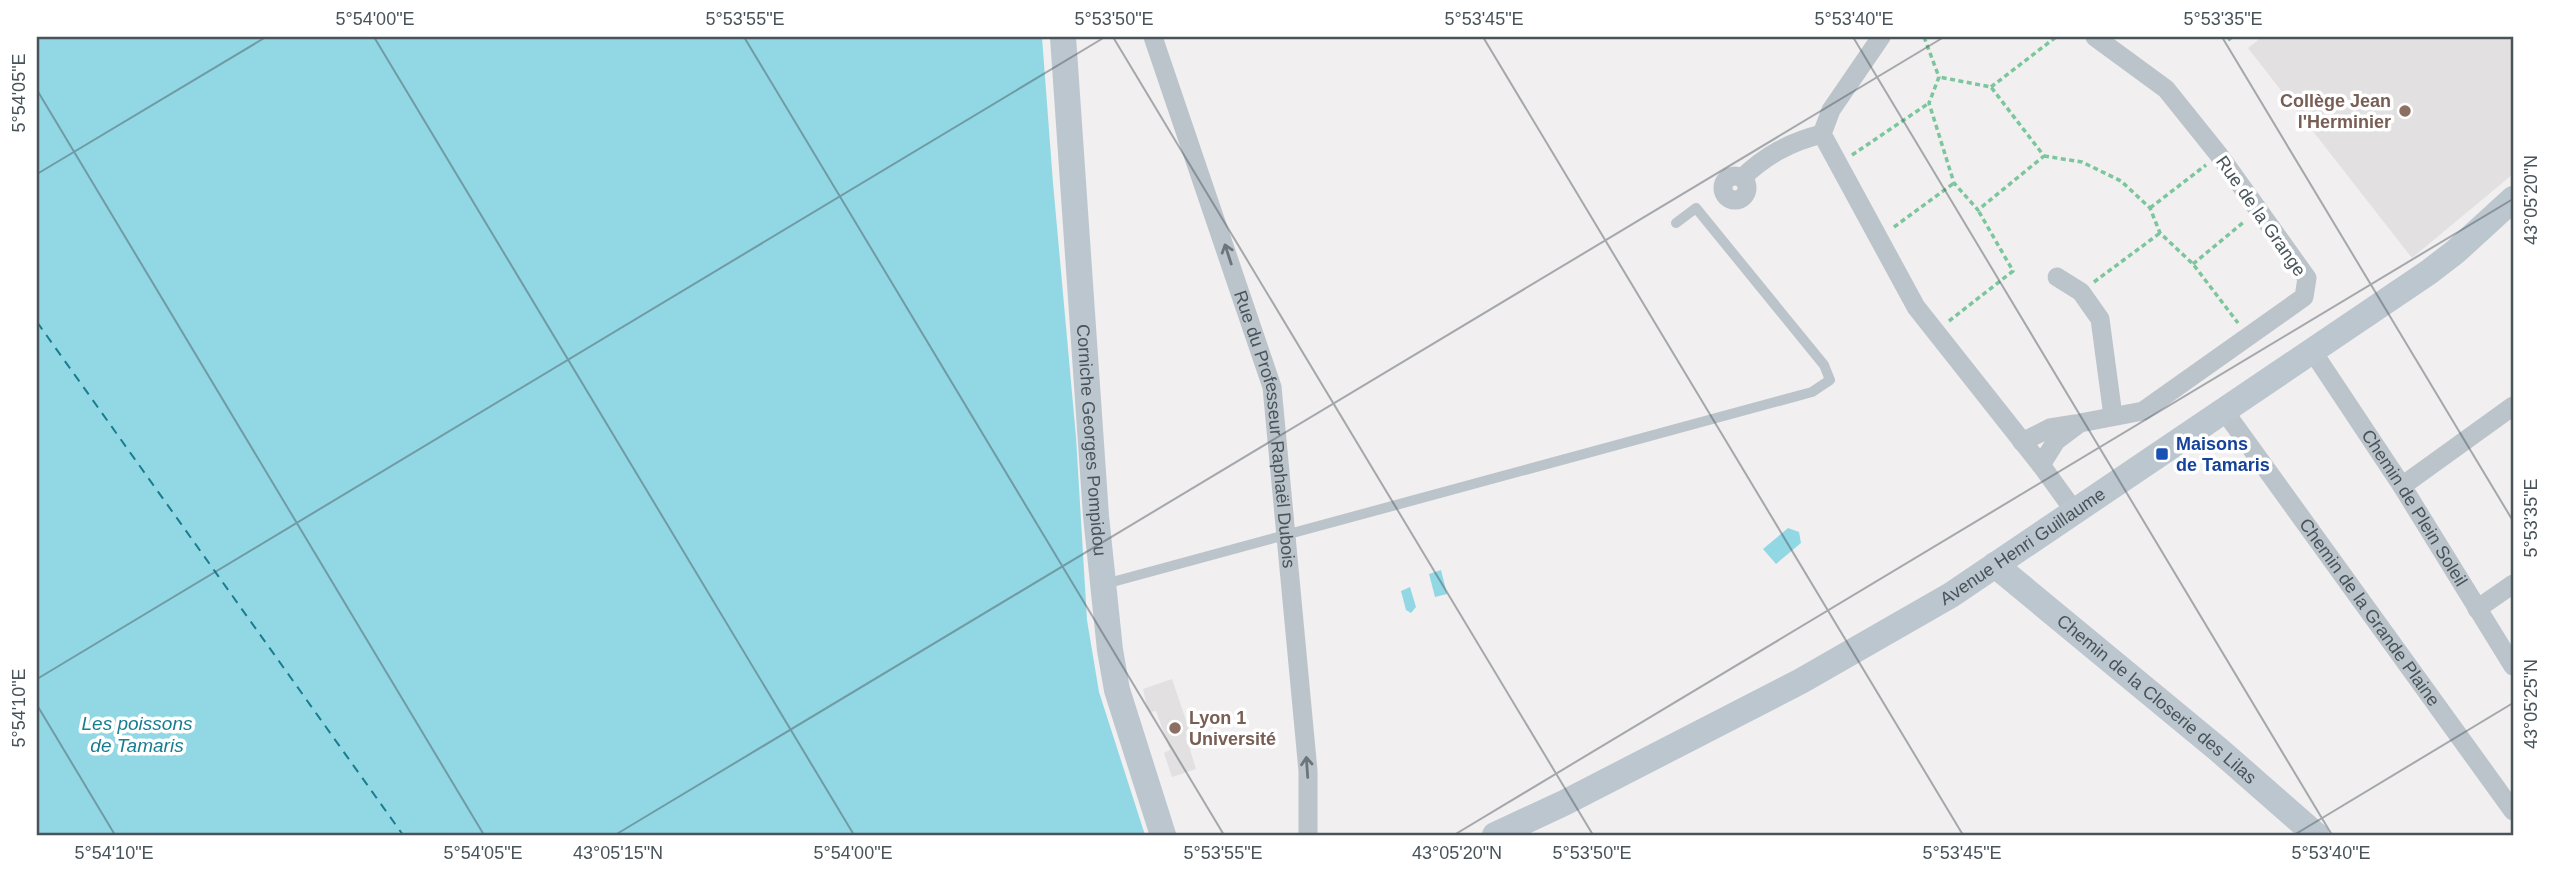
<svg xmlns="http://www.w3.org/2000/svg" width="2550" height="872" font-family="Arial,sans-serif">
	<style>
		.education { fill: #e2e0e0 }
		.water { fill: #92d8e4 }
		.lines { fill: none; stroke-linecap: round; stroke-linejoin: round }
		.ferry { stroke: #187d8f; stroke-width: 2; stroke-dasharray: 9 7; stroke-linecap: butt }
		.path { stroke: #7cc69d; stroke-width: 3.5; stroke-dasharray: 5 3.5; stroke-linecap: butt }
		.lane { stroke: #bbc4ca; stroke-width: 10 }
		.street { stroke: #bbc4ca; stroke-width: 19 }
		.secondary { stroke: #bcc6cf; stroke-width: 26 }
		.oneway { stroke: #6a757c }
		.ticks { fill: none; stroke: #48535a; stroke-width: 2; stroke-opacity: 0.45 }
		.education-dot { fill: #8d6e63; stroke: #fff; stroke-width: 2.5 }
		.transit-dot { fill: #1a4fb4; stroke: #fff; stroke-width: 2.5 }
		.labels { text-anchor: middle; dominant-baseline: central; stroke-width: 7; stroke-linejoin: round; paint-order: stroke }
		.education-label { font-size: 18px; font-weight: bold; fill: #785e54; stroke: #fff; text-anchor: end }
		.street-label { font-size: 18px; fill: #48535a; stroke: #fff }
		.transit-label { font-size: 18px; font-weight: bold; fill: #164399; stroke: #fff; text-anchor: start }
		.water-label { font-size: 19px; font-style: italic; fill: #187d8f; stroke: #fff }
		.neatline { fill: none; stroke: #48535a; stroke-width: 2.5 }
		.ticks-label { font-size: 18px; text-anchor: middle; fill: #48535a }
	</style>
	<rect width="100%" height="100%" fill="#f1efef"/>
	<g class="education">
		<polygon points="2262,37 2513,37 2513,174 2412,258 2248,48"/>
		<polygon points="1172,679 1194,744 1189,746 1196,769 1172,777 1164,753 1170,750 1156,711 1150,712 1147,707 1143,689"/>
	</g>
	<g class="water">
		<polygon points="37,37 1042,37 1053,183 1076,437 1087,620 1099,692 1145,835 37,835"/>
		<polygon points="1788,528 1799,532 1801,543 1776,564 1763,549"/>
		<polygon points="1441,570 1447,594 1435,597 1429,574"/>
		<polygon points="1410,587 1416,607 1411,613 1406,610 1401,591"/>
	</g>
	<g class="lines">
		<polyline class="ferry" points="37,322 403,835"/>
		<g class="path">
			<polyline points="1924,37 1939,77 1929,103 1954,183 1978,210 2044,156 1991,87 1939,77"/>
			<polyline points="2228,40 2232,37"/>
			<polyline points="1991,87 2056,37"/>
			<polyline points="1852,155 1929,103"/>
			<polyline points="2044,156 2082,162 2121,181 2150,208 2160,233 2193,264 2238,323"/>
			<polyline points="2150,208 2206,165"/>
			<polyline points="1894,227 1954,183"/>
			<polyline points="2193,264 2245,221"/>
			<polyline points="2094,282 2160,233"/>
			<polyline points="1949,321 2013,271 1978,210"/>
		</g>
		<polyline class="lane" points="1105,584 1812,392 1830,380 1824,365 1696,208 1676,223"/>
		<g class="street">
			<path id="s1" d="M 1153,37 L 1272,387 L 1308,771 L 1308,835"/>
			<polyline points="1881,37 1831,110 1822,134 1916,307 2041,465 2075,512"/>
			<circle cx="1735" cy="188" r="12"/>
			<path d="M 1742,178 C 1766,155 1790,142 1822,134"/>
			<polyline points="2057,277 2081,292 2100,319 2113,416"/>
			<path id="s2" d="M 2313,352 L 2402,486 L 2513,666"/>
			<path id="s3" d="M 2225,412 L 2513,811"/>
			<polyline points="2022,442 2050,428 2075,424"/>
			<polyline points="2041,465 2056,441 2080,423 2143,411 2304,297 2307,278 2219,155 2166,89 2095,37"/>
			<polyline points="2402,486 2513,406"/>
			<polyline points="2477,609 2513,584"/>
		</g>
		<g class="secondary">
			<path id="s4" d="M 1063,37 L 1096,516 L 1110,650 L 1117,690 L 1163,835"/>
			<path id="s5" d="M 1995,565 L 2219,750 L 2316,835"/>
			<path id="s6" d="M 1495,835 L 1564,803 L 1801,681 L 1951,595 L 2429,272 L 2455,252 L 2513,199"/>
		</g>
	</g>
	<defs><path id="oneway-shaft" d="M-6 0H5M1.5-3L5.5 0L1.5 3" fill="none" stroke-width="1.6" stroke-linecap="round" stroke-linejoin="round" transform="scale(1.75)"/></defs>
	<g class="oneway">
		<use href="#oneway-shaft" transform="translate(1228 254) rotate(-108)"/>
		<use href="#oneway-shaft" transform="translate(1307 767) rotate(-94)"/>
	</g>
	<path class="ticks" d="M 374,37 L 854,835M 744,37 L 1224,835M 1113,37 L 1593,835M 1483,37 L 1963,835M 1853,37 L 2332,835M 2222,37 L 2513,521M 37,90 L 484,835M 37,174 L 266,37M 37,679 L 1105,37M 37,705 L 115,835M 615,835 L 1944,37M 1454,835 L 2513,199M 2294,835 L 2513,703"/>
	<g class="education-dot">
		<circle cx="2405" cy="111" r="7"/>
		<circle cx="1175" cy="728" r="7"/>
	</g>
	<rect class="transit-dot" x="2155" y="447" width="14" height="14" rx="3.5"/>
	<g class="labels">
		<g class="education-label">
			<text x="2391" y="101">Collège Jean<tspan x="2391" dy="21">l'Herminier</tspan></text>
			<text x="1189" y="718" text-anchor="start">Lyon 1<tspan x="1189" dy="21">Université</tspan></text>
		</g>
		<g class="street-label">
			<text transform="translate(2261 216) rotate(55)">Rue de la Grange</text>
			<text stroke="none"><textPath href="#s1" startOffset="410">Rue du Professeur Raphaël Dubois</textPath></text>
			<text stroke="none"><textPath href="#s4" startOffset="404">Corniche Georges Pompidou</textPath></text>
			<text stroke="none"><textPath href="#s2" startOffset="186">Chemin de Plein Soleil</textPath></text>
			<text stroke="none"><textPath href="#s6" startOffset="602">Avenue Henri Guillaume</textPath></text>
			<text stroke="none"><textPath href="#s3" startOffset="247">Chemin de la Grande Plaine</textPath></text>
			<text stroke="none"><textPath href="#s5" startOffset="210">Chemin de la Closerie des Lilas</textPath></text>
		</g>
		<g class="transit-label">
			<text x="2176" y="444">Maisons<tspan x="2176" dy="21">de Tamaris</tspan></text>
		</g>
		<g class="water-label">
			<text x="137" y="723">Les poissons<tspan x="137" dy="22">de Tamaris</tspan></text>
		</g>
	</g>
	<rect width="2550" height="872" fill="none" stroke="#ffffff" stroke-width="77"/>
	<rect x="38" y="38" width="2474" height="796" class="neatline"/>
	<g class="ticks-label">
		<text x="375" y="25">5°54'00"E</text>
		<text x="745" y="25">5°53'55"E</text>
		<text x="1114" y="25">5°53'50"E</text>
		<text x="1484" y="25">5°53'45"E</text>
		<text x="1854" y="25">5°53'40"E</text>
		<text x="2223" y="25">5°53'35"E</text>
		<text transform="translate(19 93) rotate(-90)" y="6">5°54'05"E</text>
		<text transform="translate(2531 200) rotate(-90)" y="6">43°05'20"N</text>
		<text transform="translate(2531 518) rotate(-90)" y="6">5°53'35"E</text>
		<text transform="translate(2531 704) rotate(-90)" y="6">43°05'25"N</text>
		<text transform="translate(19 708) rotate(-90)" y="6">5°54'10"E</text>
		<text x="114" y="859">5°54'10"E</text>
		<text x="483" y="859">5°54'05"E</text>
		<text x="618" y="859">43°05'15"N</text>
		<text x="853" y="859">5°54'00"E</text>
		<text x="1223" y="859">5°53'55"E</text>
		<text x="1457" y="859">43°05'20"N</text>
		<text x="1592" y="859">5°53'50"E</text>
		<text x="1962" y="859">5°53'45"E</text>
		<text x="2331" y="859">5°53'40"E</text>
	</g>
</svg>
